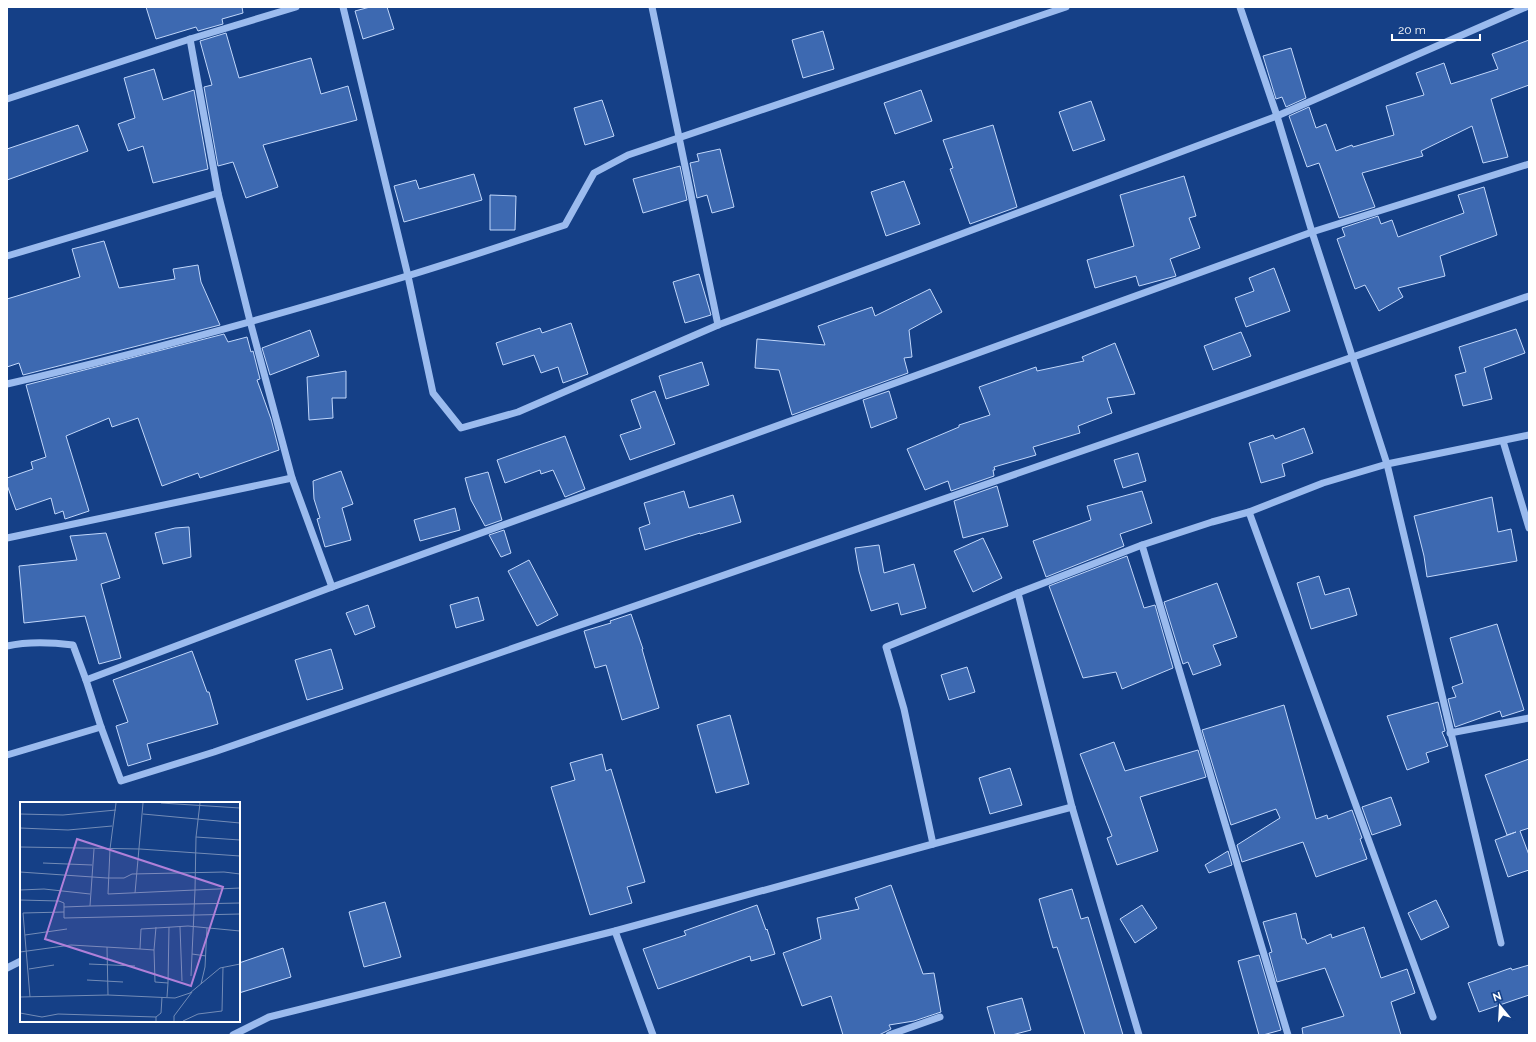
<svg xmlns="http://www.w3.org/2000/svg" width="1536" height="1042" font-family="Raleway,sans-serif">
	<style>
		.building { fill: #3d69b1; stroke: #c1d7fb }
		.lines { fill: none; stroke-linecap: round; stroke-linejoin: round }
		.minor { stroke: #9bbbee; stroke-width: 7 }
		.inset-road { fill: none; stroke: #738cb7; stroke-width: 1 }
		.view { fill: #b080d9; fill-opacity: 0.15; stroke: #b080d9; stroke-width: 2 }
		.inset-edge { fill: none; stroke: #fff; stroke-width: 2 }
	</style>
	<rect width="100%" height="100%" fill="#154087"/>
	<g class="building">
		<polygon points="146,7 242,7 243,13 222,19 223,24 198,31 196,27 156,39"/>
		<polygon points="370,7 387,7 394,29 363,39 355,11"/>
		<polygon points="823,31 834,69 803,78 792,40"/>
		<polygon points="226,33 239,78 311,58 321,94 348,86 357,120 263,145 278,187 246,198 233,162 218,166 204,87 212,85 200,41"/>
		<polygon points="1529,40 1529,85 1491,99 1508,157 1483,163 1472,126 1421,151 1423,156 1362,173 1375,207 1339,218 1319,163 1307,167 1289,116 1309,107 1316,128 1326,124 1336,151 1352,145 1353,147 1394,135 1386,106 1424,95 1416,73 1444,63 1451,84 1498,69 1492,54"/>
		<polygon points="1291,48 1306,98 1286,107 1282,97 1276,99 1263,56"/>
		<polygon points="154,69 163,100 194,90 208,169 153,183 143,146 128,151 118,124 135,118 124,78"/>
		<polygon points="921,90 932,121 895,134 884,103"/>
		<polygon points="602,100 614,136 585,145 574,108"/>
		<polygon points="1091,101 1105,140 1073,151 1059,112"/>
		<polygon points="78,125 88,151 7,180 7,149"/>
		<polygon points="993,125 1017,207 970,224 950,169 953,168 943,140"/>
		<polygon points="720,149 734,207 712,213 707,195 697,198 690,163 699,161 697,154"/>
		<polygon points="680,166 687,200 643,213 633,179"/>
		<polygon points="474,174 482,200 404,222 394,186 416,180 419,189"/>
		<polygon points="1184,176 1196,216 1189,218 1200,248 1170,259 1176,276 1139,286 1136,276 1095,288 1087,260 1134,246 1120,195"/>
		<polygon points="904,181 920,224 886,236 871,192"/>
		<polygon points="1484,187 1497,235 1440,256 1445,276 1398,288 1403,297 1379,311 1365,285 1355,289 1337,239 1345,236 1342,228 1378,216 1381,224 1392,220 1398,237 1464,213 1458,195"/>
		<polygon points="490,195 516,196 515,230 490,230"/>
		<polygon points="104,241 119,288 175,279 173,269 198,265 201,282 220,325 23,375 19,363 7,367 7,299 80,277 72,249"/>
		<polygon points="1274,268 1290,311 1246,327 1235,298 1254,291 1249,278"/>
		<polygon points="699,274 711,315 685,323 673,282"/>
		<polygon points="930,289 942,312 909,330 912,357 904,358 908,373 792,415 779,370 755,368 757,339 825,345 818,326 872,307 875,316"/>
		<polygon points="571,323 588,374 563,383 558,367 541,373 534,355 503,365 496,343 540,328 542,333"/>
		<polygon points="1516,329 1525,353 1484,368 1492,399 1463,406 1455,375 1466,372 1459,347"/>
		<polygon points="310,330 319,356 270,375 262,348"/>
		<polygon points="1241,332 1251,356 1213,370 1204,346"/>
		<polygon points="224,334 228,342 247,337 251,352 253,351 260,379 257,380 271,419 279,450 200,478 198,473 162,486 138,418 112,427 109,418 66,436 89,511 65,519 63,511 55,514 51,498 16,510 7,485 7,478 33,469 31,462 46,457 26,385"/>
		<polygon points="1115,343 1135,394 1107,398 1112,413 1078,426 1080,433 1033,447 1036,455 994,467 995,470 993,470 994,476 951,491 948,481 925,490 907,449 959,427 959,425 990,415 979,387 1036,367 1037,371 1084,361 1082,357"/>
		<polygon points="702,362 709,385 666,399 659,376"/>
		<polygon points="346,371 346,398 332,398 333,418 309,420 307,377"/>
		<polygon points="655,391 675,444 630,460 620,435 641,428 631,400"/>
		<polygon points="889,391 897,418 871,428 863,400"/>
		<polygon points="1304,428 1313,453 1282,464 1285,476 1261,483 1249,443 1273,435 1275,439"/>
		<polygon points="565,436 585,489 565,497 553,470 541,474 540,470 505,483 497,460"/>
		<polygon points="1138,453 1146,481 1123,488 1114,460"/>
		<polygon points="341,471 353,504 342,508 351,540 325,547 317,519 320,518 314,499 313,481"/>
		<polygon points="488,472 502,520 485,526 471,500 465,478"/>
		<polygon points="997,486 1008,526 963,538 954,501"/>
		<polygon points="684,491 689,508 733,495 741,522 700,534 700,533 645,550 639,528 650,524 644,503"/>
		<polygon points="1142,491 1152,523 1120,534 1124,546 1046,577 1033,541 1091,520 1087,506"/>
		<polygon points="1492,497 1498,532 1511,529 1517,561 1427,577 1424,556 1414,516"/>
		<polygon points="455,508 460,530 420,541 414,520"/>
		<polygon points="189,527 191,557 163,564 155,533 175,528"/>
		<polygon points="504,530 511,553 501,557 489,535"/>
		<polygon points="106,533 120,578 101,584 121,658 99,664 85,616 24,623 19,566 77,560 70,536"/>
		<polygon points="983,538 1002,578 973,592 954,551"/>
		<polygon points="879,545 884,573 914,564 926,608 901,615 898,603 871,611 859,571 855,548"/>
		<polygon points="1127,556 1144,608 1155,605 1173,668 1122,689 1116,672 1083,678 1049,586"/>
		<polygon points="529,560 558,615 537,626 508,571"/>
		<polygon points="1319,576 1325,595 1349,588 1357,615 1311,629 1297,583"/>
		<polygon points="1217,583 1237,637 1213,645 1221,665 1193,675 1188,662 1183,664 1164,602"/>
		<polygon points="478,597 484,620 456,628 450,605"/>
		<polygon points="368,605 375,627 355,635 346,613"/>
		<polygon points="631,614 643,649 642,649 659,708 622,720 606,665 595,668 584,631 611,623 610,621"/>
		<polygon points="1497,624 1524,710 1502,717 1500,711 1455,727 1448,699 1456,697 1452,687 1463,683 1450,638"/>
		<polygon points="331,649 343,689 307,700 295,660"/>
		<polygon points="192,651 207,692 209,692 218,724 147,744 151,759 128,766 116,726 128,722 113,680"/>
		<polygon points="967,667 975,692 949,700 941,675"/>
		<polygon points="1438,702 1445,731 1442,732 1448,746 1426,753 1429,762 1407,770 1387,716"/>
		<polygon points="1284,705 1316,819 1327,815 1328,819 1352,810 1362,838 1360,839 1367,859 1316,877 1303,842 1242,862 1237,845 1280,818 1276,809 1231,825 1202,730"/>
		<polygon points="730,715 749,784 716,793 697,725"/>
		<polygon points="1114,742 1125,771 1198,750 1206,777 1140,797 1158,851 1117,865 1107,838 1112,836 1080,754"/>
		<polygon points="602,754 606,771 611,769 645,882 627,887 632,903 590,915 551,787 575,780 570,763"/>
		<polygon points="1529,759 1529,828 1520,831 1529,855 1529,870 1508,877 1495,840 1516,832 1507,835 1485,775"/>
		<polygon points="1010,768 1022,805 990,814 979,778"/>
		<polygon points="1391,797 1401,825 1372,835 1362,807"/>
		<polygon points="1228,851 1232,865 1209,873 1205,865"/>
		<polygon points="891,885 923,974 934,973 941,1012 914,1021 889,1025 891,1029 879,1035 843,1035 831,996 802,1006 783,953 821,939 817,918 859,909 855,898"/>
		<polygon points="1072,889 1081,919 1088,917 1123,1035 1085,1035 1057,947 1053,948 1039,899"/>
		<polygon points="1436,900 1449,927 1421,940 1408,913"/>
		<polygon points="385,902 401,957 364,967 349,912"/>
		<polygon points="757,905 766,930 767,929 775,954 751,961 750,956 658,989 643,949 686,935 684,931"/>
		<polygon points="1142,905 1157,928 1135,943 1120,919"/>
		<polygon points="1296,913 1302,939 1305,939 1307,944 1331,934 1332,938 1364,927 1381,978 1407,969 1415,993 1391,1002 1401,1035 1303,1035 1302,1028 1344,1016 1325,968 1277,982 1269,953 1272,952 1263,922"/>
		<polygon points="283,948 291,977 239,993 239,963"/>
		<polygon points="1259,955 1281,1030 1263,1035 1259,1035 1238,961"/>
		<polygon points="1529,965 1529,995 1479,1012 1468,983 1511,968 1512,970"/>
		<polygon points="1022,998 1031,1030 1012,1035 995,1035 987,1007"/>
	</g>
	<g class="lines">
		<g class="minor">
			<polyline points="343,7 408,276 433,393 461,428 518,412 718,325 1277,116 1240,7"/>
			<polyline points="652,7 718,325"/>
			<polyline points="190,39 218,193 250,321 292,478 332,587 1312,232 1529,164"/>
			<polyline points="7,99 190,39 296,7"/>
			<polyline points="7,256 218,193"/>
			<path d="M 7,384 C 142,353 275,316 407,276 C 460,260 513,242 565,225 L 594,173 L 628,155 L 1066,7"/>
			<polyline points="1503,441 1529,528"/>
			<polyline points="1249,512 1433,1017"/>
			<polyline points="7,538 292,478"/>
			<polyline points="1142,545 1288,1035"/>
			<path d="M 7,646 C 29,641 50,642 73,645 L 86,680 L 332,587"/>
			<polyline points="86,680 101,727 121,781 214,752 1529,296"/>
			<polyline points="1450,733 1529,718"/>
			<polyline points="7,755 101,727"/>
			<polyline points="1072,807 1139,1035"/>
			<polyline points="933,844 1072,807 1018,593"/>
			<polyline points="615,931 653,1035"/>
			<polyline points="1501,943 1387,464 1312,232 1277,116 1526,7"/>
			<polyline points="7,968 21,961"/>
			<polyline points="233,1035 269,1017 615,931 933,844 904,709 886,647 1018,593 1142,545 1212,522 1249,512 1323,483 1387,464 1529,435"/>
			<polyline points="889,1035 940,1017"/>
		</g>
	</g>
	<g transform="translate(20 802)">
		<rect width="220" height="220" fill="#154087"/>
		<path class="inset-road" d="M 96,1 L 90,47 L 88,92 L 175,88 L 176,35 L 180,1M 141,1 L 220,6M 0,12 L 43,13 L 96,8M 123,12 L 220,21M 0,26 L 48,28 L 92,24M 176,35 L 220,38M 0,45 L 120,47 L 220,54M 74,47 L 70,104 L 220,101M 23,61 L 72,63M 0,70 L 87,76 L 104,76 L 112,72 L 204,70 L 220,72M 0,88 L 24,87 L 70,92M 115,91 L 123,1M 0,98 L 39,99 L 44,101 L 44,105 L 70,104M 44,105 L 44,116 L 220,112M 160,125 L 162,179M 5,133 L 47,127M 87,145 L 88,193M 120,147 L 134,148 L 136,125M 134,148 L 135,180 L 148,181 L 149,125M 0,150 L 51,143 L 120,147 L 121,127 L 168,124 L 220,129M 172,152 L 186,154M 69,162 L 115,164M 9,167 L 34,163M 171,174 L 175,88 L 220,86M 67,178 L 103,180M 181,182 L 185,165 L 187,126M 0,195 L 88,193 L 155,196 L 170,191 L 200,166 L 220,162M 10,195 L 3,111 L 44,110M 147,195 L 148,181M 0,211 L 22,215 L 38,212 L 136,215M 136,219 L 136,215 L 141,211 L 142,195M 154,219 L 154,214 L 172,190M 163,219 L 178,212 L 202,209 L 203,165"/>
		<path class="view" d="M 57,37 L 203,85 L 171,184 L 25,137 Z"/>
		<rect width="220" height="220" class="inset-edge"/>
	</g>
	<rect width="1536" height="1042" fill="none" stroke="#ffffff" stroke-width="16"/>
	<g transform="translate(1500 1006) rotate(342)" stroke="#154087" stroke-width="3" paint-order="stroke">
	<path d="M0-3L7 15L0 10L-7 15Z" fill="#ffffff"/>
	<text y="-6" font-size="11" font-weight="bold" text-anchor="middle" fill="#ffffff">N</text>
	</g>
	<path d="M1392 34v6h88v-6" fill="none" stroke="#ffffff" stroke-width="2"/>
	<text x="1398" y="34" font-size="12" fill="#ffffff" stroke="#154087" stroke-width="3" paint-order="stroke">20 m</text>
</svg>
